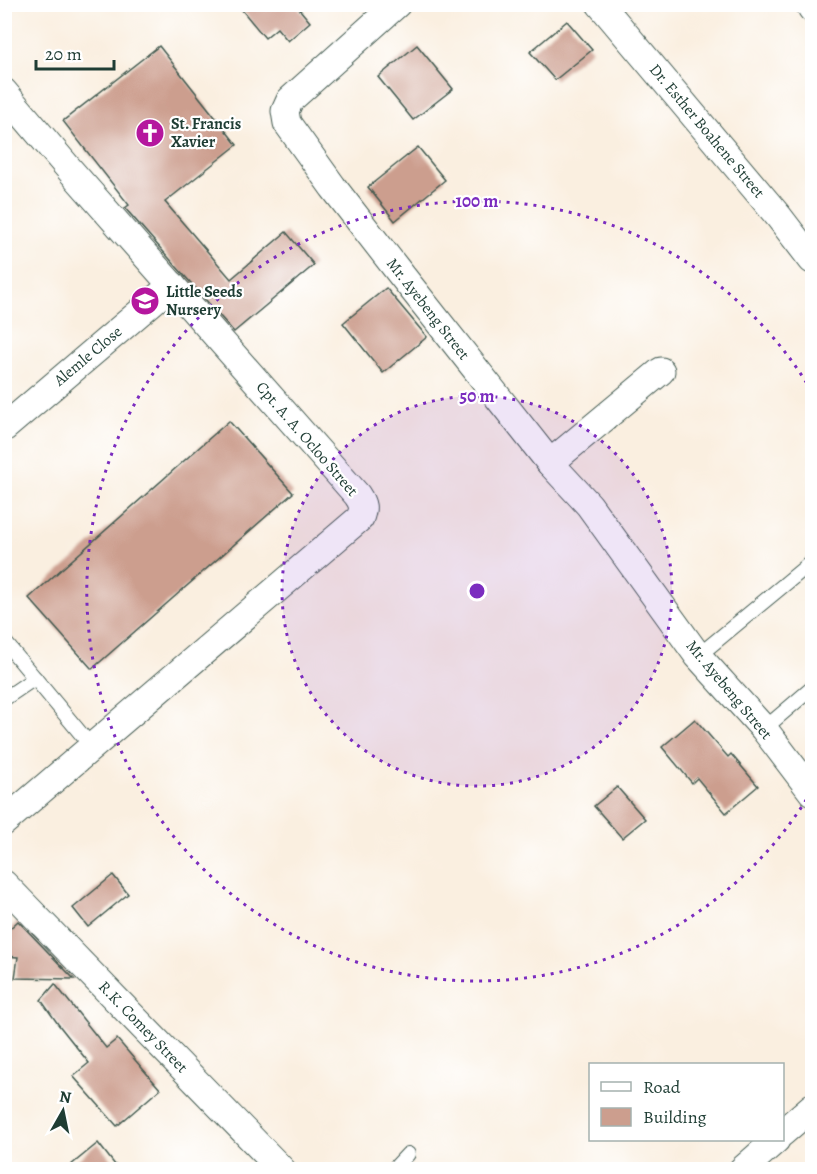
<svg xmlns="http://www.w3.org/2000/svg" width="817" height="1174" font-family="Alegreya,serif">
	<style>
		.building { fill: #cc9e8e }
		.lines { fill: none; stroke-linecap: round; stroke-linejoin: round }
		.service-casing { stroke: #40584e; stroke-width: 16 }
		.minor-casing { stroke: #40584e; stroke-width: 29 }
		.service { stroke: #fff; stroke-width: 14 }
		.minor { stroke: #fff; stroke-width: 27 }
		.ring { fill: none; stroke: #7b2cbf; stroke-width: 3; stroke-dasharray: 3 6 }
		.labels { text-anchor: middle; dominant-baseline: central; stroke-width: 4.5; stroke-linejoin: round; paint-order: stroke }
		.poi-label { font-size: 16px; font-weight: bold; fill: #1f3d34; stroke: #fff; text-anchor: start }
		.street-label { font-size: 16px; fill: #1f3d34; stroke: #fff }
		.centre { fill: #7b2cbf; stroke: #fff; stroke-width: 3 }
		.ring-label { font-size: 18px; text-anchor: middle; font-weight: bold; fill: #7b2cbf; stroke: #fff; stroke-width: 4.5; stroke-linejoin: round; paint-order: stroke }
	</style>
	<rect width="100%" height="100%" fill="#fff"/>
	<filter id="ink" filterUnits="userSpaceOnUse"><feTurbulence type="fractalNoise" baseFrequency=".0167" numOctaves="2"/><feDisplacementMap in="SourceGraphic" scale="12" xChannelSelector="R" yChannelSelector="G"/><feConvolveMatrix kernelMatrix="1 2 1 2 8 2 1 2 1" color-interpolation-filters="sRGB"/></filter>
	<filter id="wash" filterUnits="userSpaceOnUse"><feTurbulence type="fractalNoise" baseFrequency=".008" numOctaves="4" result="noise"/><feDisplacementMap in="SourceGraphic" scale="24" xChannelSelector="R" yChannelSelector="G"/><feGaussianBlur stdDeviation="1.35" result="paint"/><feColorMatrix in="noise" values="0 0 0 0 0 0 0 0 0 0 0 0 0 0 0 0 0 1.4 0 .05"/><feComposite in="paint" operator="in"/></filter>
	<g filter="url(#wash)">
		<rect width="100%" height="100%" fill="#faefe0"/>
		<g id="blocks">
			<g class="building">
				<polygon points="237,4 295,4 310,22 288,41 277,28 265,38"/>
				<polygon points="567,21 592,50 555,80 530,52"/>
				<polygon points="417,45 453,89 413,120 378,77"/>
				<polygon points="159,46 237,145 165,202 231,279 286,232 314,265 234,332 125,208 129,205 63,121"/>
				<polygon points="418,147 445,180 395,221 368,187"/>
				<polygon points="386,288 427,337 383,373 343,323"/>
				<polygon points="229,421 293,493 92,669 29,598"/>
				<polygon points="695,719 728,757 731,754 758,786 726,813 697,778 692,783 662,747"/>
				<polygon points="617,787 645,819 622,838 594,806"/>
				<polygon points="113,875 128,894 88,927 73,908"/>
				<polygon points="18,921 74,979 15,978 18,957 4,956 4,934"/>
				<polygon points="55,984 106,1048 117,1039 160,1089 117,1126 73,1076 89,1063 58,1024 41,1000"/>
				<polygon points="98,1143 119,1170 65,1170"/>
			</g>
		</g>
	</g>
	<g filter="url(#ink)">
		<use href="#blocks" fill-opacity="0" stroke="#40584e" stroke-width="1.5"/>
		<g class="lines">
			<g class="service-casing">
				<g id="service">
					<polyline points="4,641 92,747"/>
					<polyline points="698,656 808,565"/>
					<polyline points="4,699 35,678"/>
					<polyline points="764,729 812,688"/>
					<polyline points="393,1170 408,1154"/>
				</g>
			</g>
			<g class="minor-casing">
				<g id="minor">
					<polyline points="397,4 290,100 285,111 287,123 333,187 399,272 550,463 589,505 698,656 764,729 812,792"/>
					<polyline points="600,4 779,217 812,260"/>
					<polyline points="809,4 812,9"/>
					<path d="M 4,92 L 70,170 L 357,495 C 363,504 364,508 360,518 L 4,822"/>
					<polyline points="4,428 172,285"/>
					<polyline points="550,463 661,371"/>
					<polyline points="4,884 282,1170"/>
					<polyline points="782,1133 812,1107"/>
					<polyline points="742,1170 776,1140"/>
				</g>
			</g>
			<use href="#service" class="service"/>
			<use href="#minor" class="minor"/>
		</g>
	</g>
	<circle cx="477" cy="591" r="195" fill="#7b2cbf" fill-opacity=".12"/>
	<g class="ring">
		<circle cx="477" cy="591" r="195"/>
		<path d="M811 792A390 390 0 1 1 811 390"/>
	</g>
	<defs>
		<g id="church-disc" transform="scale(1.5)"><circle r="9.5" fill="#b5179e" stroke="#fff"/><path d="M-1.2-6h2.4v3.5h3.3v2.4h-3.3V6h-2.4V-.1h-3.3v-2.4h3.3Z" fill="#fff"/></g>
		<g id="school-disc" transform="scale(1.5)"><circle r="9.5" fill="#b5179e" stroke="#fff"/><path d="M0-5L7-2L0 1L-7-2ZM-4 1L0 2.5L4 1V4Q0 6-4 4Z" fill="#fff"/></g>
	</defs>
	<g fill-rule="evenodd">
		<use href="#church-disc" x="150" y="133"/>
		<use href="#school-disc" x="145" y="301"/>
	</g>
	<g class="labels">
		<g class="poi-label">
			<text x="171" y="124">St. Francis<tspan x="171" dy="18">Xavier</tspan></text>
			<text x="166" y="292">Little Seeds<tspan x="166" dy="18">Nursery</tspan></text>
		</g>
		<g class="street-label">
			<text transform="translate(707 131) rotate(50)">Dr. Esther Boahene Street</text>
			<text transform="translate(428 309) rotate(52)">Mr. Ayebeng Street</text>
			<text transform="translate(88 356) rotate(-40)">Alemle Close</text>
			<text transform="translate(307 439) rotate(49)">Cpt. A. A. Ocloo Street</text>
			<text transform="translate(729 690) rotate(50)">Mr. Ayebeng Street</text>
			<text transform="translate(143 1027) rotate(46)">R.K. Comey Street</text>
		</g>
	</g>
	<circle cx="477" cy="591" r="9" class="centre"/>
	<g class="ring-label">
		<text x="477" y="207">100 m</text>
		<text x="477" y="402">50 m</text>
	</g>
	<rect width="817" height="1174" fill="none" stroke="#fff" stroke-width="24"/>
	<rect x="589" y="1063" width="195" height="78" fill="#ffffff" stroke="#a5b1ae" stroke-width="1.5"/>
	<rect x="601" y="1082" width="30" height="9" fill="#ffffff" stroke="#a5b1ae" stroke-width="1.5"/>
	<text x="643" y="1093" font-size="18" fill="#1f3d34">Road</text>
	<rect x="601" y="1108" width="30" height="18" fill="#cc9e8e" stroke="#a5b1ae" stroke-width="1.5"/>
	<text x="643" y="1123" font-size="18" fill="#1f3d34">Building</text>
	<g transform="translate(63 1111) rotate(9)" stroke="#ffffff" stroke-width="4.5" paint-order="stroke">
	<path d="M0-4.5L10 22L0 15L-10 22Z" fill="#1f3d34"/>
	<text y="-9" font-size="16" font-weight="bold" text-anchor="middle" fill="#1f3d34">N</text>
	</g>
	<path d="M36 60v9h78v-9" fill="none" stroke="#1f3d34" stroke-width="3"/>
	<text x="45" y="60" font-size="18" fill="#1f3d34" stroke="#ffffff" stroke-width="4.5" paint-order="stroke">20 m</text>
</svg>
